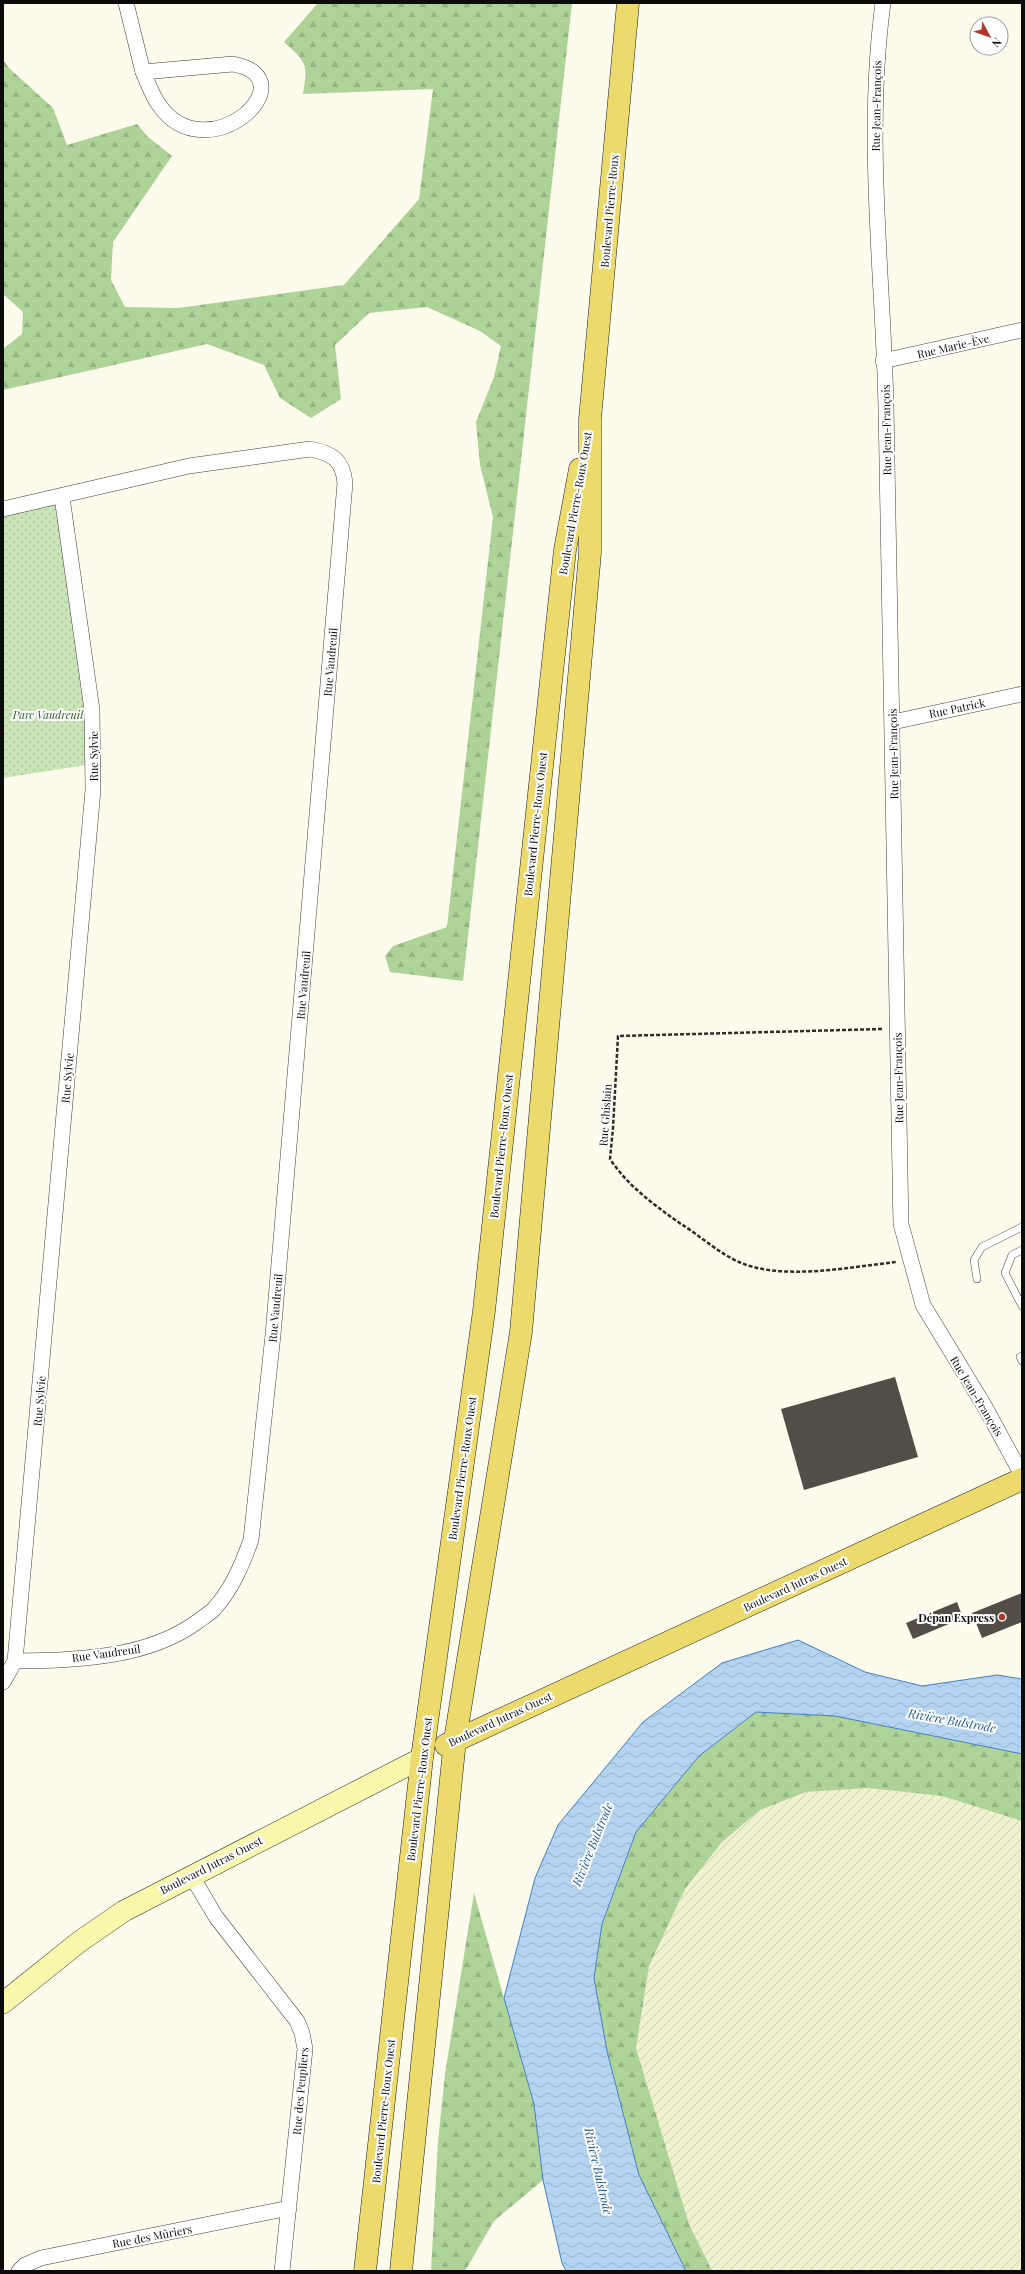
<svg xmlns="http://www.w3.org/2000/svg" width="1025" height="2274" font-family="'Playfair Display',serif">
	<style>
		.farmland { fill: url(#farmland-furrows) }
		.forest { fill: url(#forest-firs) }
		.park { fill: url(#park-dots) }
		.water { fill: url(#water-waves); stroke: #4281c0 }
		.building { fill: #534d48 }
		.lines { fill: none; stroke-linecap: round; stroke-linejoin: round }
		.service-casing { stroke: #3e3e3e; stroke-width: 8 }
		.minor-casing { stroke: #3e3e3e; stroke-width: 16 }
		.secondary-casing { stroke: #2d2d2d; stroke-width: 22 }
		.primary-casing { stroke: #1c1c1c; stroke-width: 23 }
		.path { stroke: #2d2d2d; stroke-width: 2.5; stroke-dasharray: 4 2; stroke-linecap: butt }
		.service { stroke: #fff; stroke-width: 7 }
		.minor { stroke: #fff; stroke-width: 15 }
		.secondary { stroke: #f8f7ab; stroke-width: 21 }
		.primary { stroke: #ecda6c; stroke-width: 22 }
		.poi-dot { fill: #ae3730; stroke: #fff; stroke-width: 1.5 }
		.labels { text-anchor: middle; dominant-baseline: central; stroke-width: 4; stroke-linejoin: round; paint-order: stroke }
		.street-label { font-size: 11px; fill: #0b0b0b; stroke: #fff }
		.park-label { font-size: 11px; font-style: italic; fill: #285c22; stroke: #fff }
		.poi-label { font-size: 11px; font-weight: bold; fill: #0b0b0b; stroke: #fff; text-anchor: end }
		.water-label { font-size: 12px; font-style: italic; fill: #205491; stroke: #fff }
	</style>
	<defs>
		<pattern id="farmland-furrows" width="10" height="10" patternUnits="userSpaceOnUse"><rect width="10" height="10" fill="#f0f1ce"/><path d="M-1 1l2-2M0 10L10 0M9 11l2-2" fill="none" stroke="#cccdb0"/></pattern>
		<pattern id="forest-firs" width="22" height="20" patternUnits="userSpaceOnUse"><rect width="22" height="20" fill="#add399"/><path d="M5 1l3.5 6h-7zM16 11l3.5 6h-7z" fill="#94b482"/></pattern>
		<pattern id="park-dots" width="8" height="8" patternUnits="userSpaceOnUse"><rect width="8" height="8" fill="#cae4b8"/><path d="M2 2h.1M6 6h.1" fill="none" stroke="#acc29d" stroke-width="1.8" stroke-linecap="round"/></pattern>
		<pattern id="water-waves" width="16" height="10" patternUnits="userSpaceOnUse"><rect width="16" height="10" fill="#b4d3f0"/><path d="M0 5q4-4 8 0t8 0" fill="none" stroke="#99b4cc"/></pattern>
	</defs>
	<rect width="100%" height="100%" fill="#fdfbeb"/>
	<polygon class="farmland" points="859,1787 942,1796 1022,1821 1022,2271 712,2271 689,2224 636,2048 649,1966 685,1889 722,1842 760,1810 806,1792"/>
	<g class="forest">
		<path d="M 318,3 L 572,3 L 463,981 L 390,972 L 385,956 L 393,946 L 447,927 L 493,517 L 480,465 L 476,422 L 494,377 L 501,346 L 480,331 L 427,307 L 369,313 L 335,345 L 341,399 L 311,418 L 280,398 L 264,365 L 207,344 L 3,390 L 3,349 L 22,334 L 23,312 L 3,294 L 3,60 L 10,69 L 53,108 L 67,145 L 137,124 L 148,137 L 172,156 L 113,242 L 111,280 L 125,307 L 178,308 L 344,285 L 419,199 L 433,89 L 303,94 C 308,63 307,63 284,42 Z"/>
		<polygon points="756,1712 835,1716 1022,1754 1022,1821 942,1796 868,1788 806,1792 760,1810 722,1842 685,1889 649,1966 636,2048 689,2224 712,2271 686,2271 639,2175 607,2051 594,1978 602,1924 636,1832 699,1756"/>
		<polygon points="474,1893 534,2104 543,2180 494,2221 465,2271 431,2271 438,2142 445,2074"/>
	</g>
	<polygon class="park" points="62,497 93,764 3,778 3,509"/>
	<polygon class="water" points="798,1640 865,1672 922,1686 997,1675 1022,1679 1022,1754 835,1716 756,1712 699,1756 636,1832 602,1924 594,1978 607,2051 639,2175 686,2271 566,2271 562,2263 543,2180 534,2104 504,1998 535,1878 558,1825 643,1722 722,1663"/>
	<g class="building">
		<polygon points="895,1377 918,1457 804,1490 781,1409"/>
		<polygon points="1022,1593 1022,1622 982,1638 972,1613"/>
		<polygon points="957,1602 963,1618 913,1639 906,1623"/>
	</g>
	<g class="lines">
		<g class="service-casing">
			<g id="service">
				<polyline points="1022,1250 1012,1255 1005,1273 1022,1306"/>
				<polyline points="977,1279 974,1260 982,1247 1022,1227"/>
				<polyline points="1022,1356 1020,1357 1022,1361"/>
			</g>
		</g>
		<g class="minor-casing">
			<g id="minor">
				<polyline points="126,3 143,72"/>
				<path d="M 883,3 C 865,138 883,272 886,407 C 890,680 895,952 901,1224 L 923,1305 L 985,1407 L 1022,1475"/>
				<path d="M 233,64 C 311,79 207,174 159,105 C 152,95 148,83 143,72 Z"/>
				<polyline points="883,361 1022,330"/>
				<path d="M 3,509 L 189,466 L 310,449 C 332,453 343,460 345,483 L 273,1335 L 251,1540 C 242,1565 232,1589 214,1609 C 209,1614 202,1618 197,1622 C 146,1659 76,1660 15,1661 L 3,1682"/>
				<polyline points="893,722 1022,694"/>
				<polyline points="15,1661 93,790 92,710 62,497"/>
				<polyline points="191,1875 216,1917 297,2021 302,2033 305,2049 282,2271"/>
				<polyline points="19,2271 25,2265 41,2258 289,2208"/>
			</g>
		</g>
		<g class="secondary-casing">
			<polyline id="secondary" points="3,2003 79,1942 124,1911 422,1758"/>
		</g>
		<g class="primary-casing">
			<g id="primary">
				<polyline points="446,1745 1022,1479"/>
				<polyline points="365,2271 422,1758 484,1311 565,550 580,469"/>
				<polyline points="401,2271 455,1740 521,1332 590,553 590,419 628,3"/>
			</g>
		</g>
		<path class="path" d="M 882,1029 L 618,1036 L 613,1128 L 610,1159 C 628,1186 654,1205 681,1224 C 699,1235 720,1254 739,1262 C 781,1281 851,1267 896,1262"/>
		<use href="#service" class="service"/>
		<use href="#minor" class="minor"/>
		<use href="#secondary" class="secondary"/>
		<use href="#primary" class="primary"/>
	</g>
	<circle class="poi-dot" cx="1002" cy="1617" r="4"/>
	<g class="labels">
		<g class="street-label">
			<text transform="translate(876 106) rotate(-89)">Rue Jean-François</text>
			<text transform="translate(609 211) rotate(-85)">Boulevard Pierre-Roux</text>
			<text transform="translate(953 346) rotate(-13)">Rue Marie-Ève</text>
			<text transform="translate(886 430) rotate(-91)">Rue Jean-François</text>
			<text transform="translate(575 503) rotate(-80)">Boulevard Pierre-Roux Ouest</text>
			<text transform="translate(330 662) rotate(-85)">Rue Vaudreuil</text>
			<text transform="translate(957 708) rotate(-12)">Rue Patrick</text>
			<text transform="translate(893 754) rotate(-91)">Rue Jean-François</text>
			<text transform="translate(93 756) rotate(-90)">Rue Sylvie</text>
			<text transform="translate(535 824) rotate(-84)">Boulevard Pierre-Roux Ouest</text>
			<text transform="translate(303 985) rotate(-85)">Rue Vaudreuil</text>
			<text transform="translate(67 1078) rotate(-85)">Rue Sylvie</text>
			<text transform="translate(898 1078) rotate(-91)">Rue Jean-François</text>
			<text transform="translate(605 1115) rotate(-86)">Rue Ghislain</text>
			<text transform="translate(501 1146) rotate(-84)">Boulevard Pierre-Roux Ouest</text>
			<text transform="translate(275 1308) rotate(-85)">Rue Vaudreuil</text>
			<text transform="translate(977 1396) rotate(59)">Rue Jean-François</text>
			<text transform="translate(39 1401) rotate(-85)">Rue Sylvie</text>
			<text transform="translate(462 1468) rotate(-82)">Boulevard Pierre-Roux Ouest</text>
			<text transform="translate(795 1584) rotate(-25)">Boulevard Jutras Ouest</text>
			<text transform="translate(106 1653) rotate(-8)">Rue Vaudreuil</text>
			<text transform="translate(500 1719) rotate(-25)">Boulevard Jutras Ouest</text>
			<text transform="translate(419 1789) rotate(-83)">Boulevard Pierre-Roux Ouest</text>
			<text transform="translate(211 1865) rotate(-27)">Boulevard Jutras Ouest</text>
			<text transform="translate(300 2091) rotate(-85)">Rue des Peupliers</text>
			<text transform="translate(383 2111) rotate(-84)">Boulevard Pierre-Roux Ouest</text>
			<text transform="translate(152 2236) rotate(-11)">Rue des Mûriers</text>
		</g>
		<g class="park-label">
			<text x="48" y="714">Parc Vaudreuil</text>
		</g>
		<g class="poi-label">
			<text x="994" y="1617">Dépan Express</text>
		</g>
		<g class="water-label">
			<text transform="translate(952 1720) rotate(10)">Rivière Bulstrode</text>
			<text transform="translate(592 1844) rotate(-68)">Rivière Bulstrode</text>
			<text transform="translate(599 2171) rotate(77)">Rivière Bulstrode</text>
		</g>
	</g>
	<rect width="1025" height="2274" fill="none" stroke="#0b0b0b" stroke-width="8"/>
	<g transform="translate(989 36) rotate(131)"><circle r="19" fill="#ffffff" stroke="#9d9d9d"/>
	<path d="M0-3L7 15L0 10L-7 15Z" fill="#ae3730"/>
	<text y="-6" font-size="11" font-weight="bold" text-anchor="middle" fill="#0b0b0b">N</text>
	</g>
</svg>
